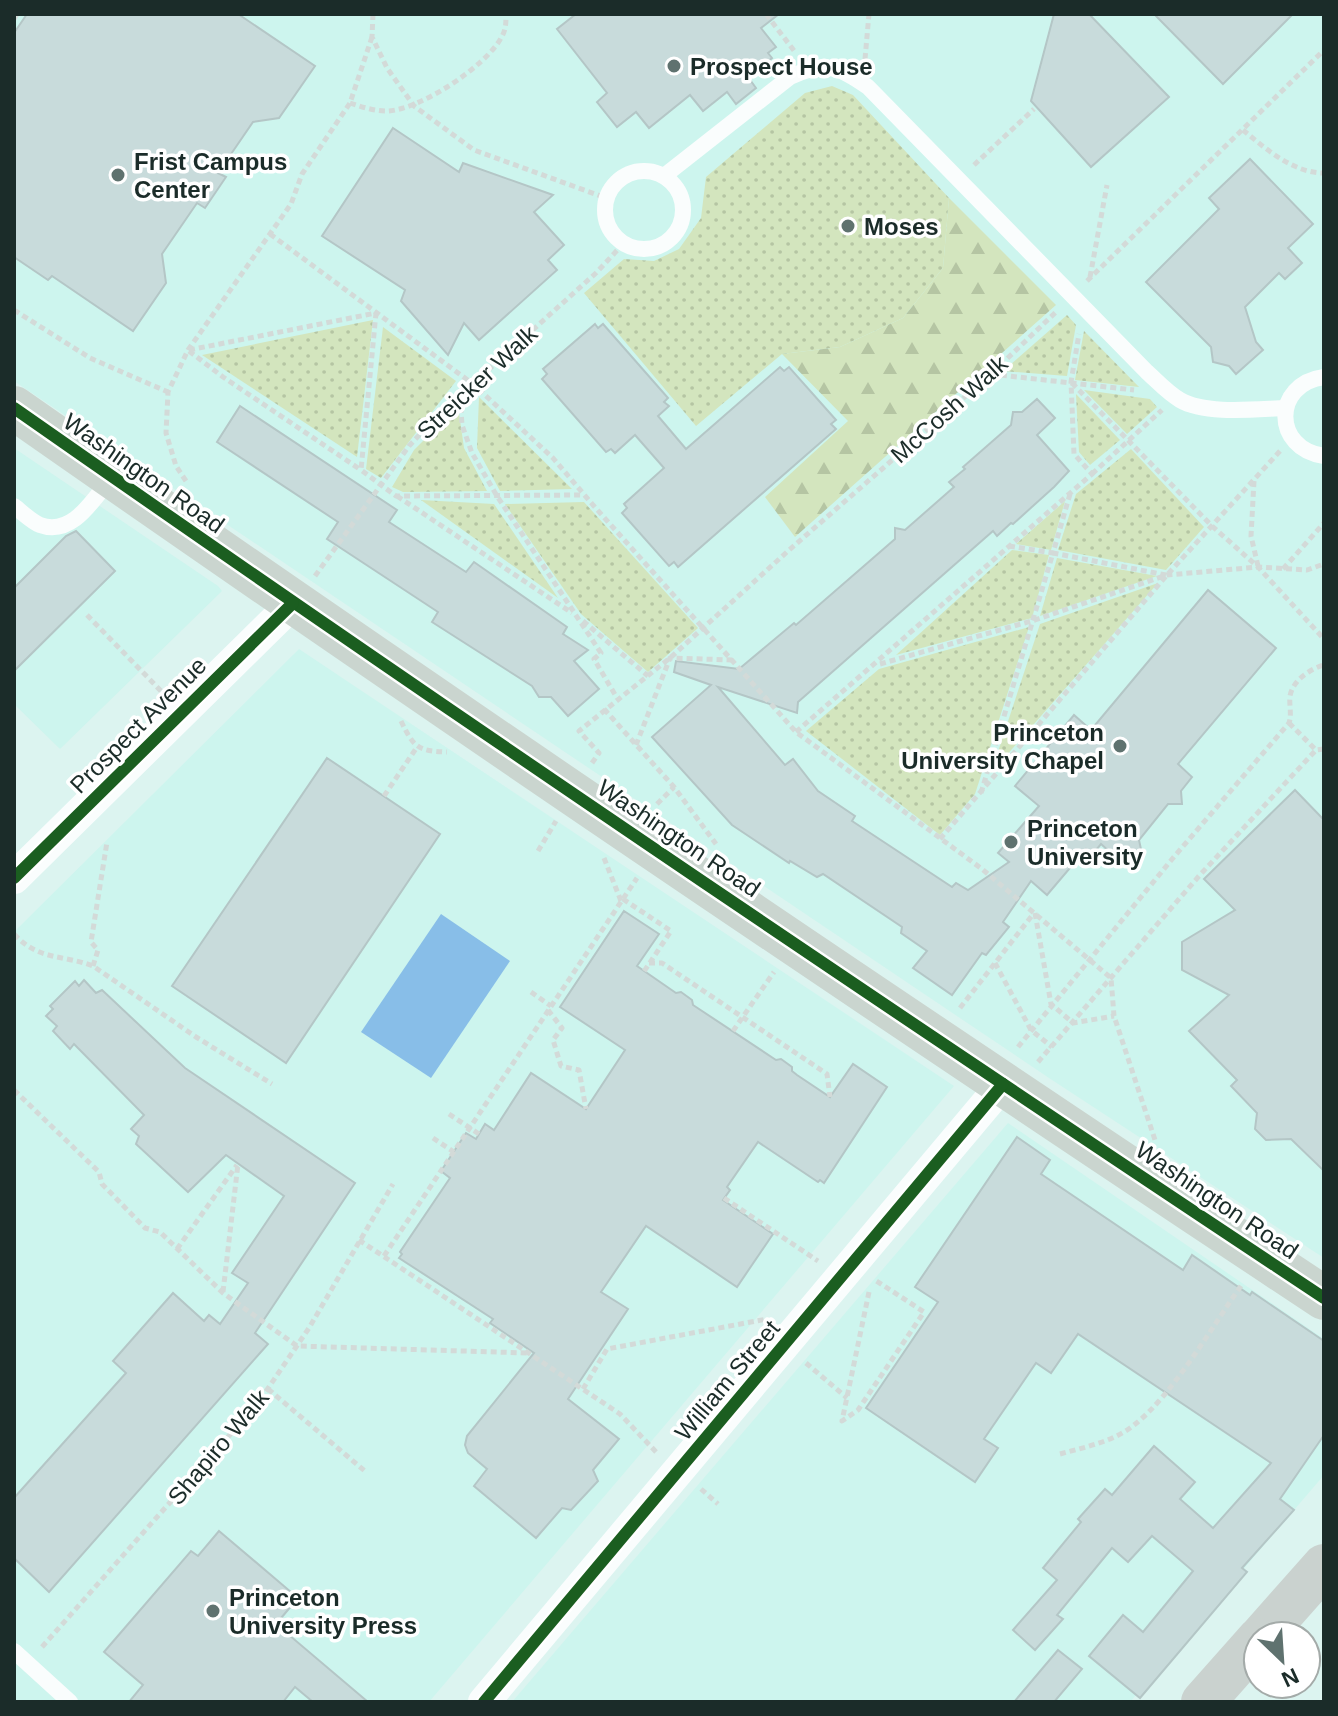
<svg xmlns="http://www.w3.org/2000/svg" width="1338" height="1716" font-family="Helvetica,sans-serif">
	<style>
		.built { fill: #cdf5ee }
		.grass { fill: url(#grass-dots) }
		.forest { fill: url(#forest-firs) }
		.water { fill: #88bee8 }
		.building { fill: #c8dbdb; stroke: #b4c6c6; stroke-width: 2 }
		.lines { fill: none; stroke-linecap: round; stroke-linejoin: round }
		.path { stroke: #d3dad8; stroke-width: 5; stroke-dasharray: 6 4; stroke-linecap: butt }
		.lane { stroke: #fafdfd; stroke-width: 16 }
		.street { stroke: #fafdfd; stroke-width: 32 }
		.secondary { stroke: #cad2cf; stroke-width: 44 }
		.primary { stroke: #cad5cf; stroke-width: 44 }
		.cycleway-casing { stroke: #fff; stroke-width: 17 }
		.cycleway { stroke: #1b5e20; stroke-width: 12 }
		.poi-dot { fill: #5f726f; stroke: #fff; stroke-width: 3 }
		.labels { text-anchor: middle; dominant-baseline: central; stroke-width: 7; stroke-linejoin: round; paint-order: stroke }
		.poi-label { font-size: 24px; font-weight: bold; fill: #1b2c29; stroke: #fff; text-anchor: start }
		.street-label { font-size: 24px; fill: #1b2c29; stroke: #fff }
	</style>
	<defs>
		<pattern id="grass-dots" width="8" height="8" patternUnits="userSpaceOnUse" patternTransform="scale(2)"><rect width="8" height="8" fill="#d3e5be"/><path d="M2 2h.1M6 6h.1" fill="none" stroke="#b5c5a3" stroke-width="1.8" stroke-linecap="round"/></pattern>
		<pattern id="forest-firs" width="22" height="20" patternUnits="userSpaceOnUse" patternTransform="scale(2)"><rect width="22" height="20" fill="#d3e5be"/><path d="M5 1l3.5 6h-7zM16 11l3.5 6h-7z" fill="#b5c5a3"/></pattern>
	</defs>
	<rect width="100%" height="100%" fill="#dcf4f0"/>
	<g class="built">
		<polygon points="14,14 1324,14 1324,1258 1049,1078 14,381"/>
		<polygon points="14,448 218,586 222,591 60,749 14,704"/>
		<polygon points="299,649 954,1086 429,1702 14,1702 14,932"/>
		<polygon points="1008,1123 1324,1339 1324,1475 1130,1702 512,1702"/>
	</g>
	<g class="grass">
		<polygon points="832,86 853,95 949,198 943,268 903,318 840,347 782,354 696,426 584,293 624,259 654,261 679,249 701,218 706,177 805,93"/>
		<polygon points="1067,315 1076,325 1067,376 1003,371"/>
		<polygon points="373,320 357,457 202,355"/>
		<polygon points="383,327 456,381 381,478 366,469"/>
		<polygon points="1084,331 1139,387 1075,380"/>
		<polygon points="1084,390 1150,399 1157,407 1127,434"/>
		<polygon points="1076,394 1120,440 1090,465 1079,452"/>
		<polygon points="479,397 572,489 500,491 477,448"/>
		<polygon points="458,406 464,448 487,491 403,492 392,487 414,450"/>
		<polygon points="1131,449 1204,527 1166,570 1058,550 1076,494"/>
		<polygon points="421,500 494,504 558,598"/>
		<polygon points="1065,501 1051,550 1016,544"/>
		<polygon points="584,502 698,628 648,672 581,614 505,504"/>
		<polygon points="1012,550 1049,555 1032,618 896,655"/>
		<polygon points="1057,558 1157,576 1040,616"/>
		<polygon points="1158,583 991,773 1040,624"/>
		<polygon points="1029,627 975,794 940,835 806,731 879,669"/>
	</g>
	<polygon class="forest" points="949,198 1056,305 795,537 765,497 848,421 782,354 840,347 903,318 943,268"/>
	<polygon class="water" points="441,914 510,961 431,1078 361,1032"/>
	<g class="building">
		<polygon points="27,14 238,14 315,66 279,118 253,122 218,173 226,177 205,208 197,203 162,254 166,283 133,331 52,276 48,280 14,257 14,33"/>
		<polygon points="576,14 779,14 761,28 776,47 768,53 772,58 748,77 756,88 736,104 727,92 703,111 690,95 649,128 636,112 617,127 597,102 607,93 557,29"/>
		<polygon points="1054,14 1089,14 1169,97 1091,167 1031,101"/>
		<polygon points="1154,14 1293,14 1223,84"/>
		<polygon points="393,128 459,172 463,163 553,195 534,212 564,245 548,260 557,270 479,340 464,323 448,355 401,301 405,290 322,236"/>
		<polygon points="1250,159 1313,224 1288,248 1302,263 1285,279 1279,273 1245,307 1256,342 1263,350 1236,374 1229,366 1213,362 1211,347 1146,282 1219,209 1209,198"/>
		<polygon points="595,324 598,328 603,324 668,398 664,402 669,406 658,416 686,449 780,367 784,371 789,367 836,420 831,424 836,429 678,567 674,562 669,566 622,513 627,508 624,504 664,468 635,435 615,453 611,449 606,452 542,379 547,374 543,369"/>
		<polygon points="1037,399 1055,418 1037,435 1069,471 1054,487 1013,524 1011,523 997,536 993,531 798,702 797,713 718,687 785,765 793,759 818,791 855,816 852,821 952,887 956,883 968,890 1009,862 998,853 1039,806 1015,786 1074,715 1091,730 1208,590 1276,648 1178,764 1192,777 1181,791 1182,804 1168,804 1139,840 1142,854 1127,851 1112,854 1101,844 1092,855 1086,849 1047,895 1031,881 1003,922 1009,927 986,955 982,953 952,995 913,968 927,951 901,933 902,927 823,874 817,877 790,861 789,863 732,825 652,737 711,685 674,672 676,661 739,669 794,623 796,625 895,539 895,528 905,530 954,487 949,482 965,469 963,467 1011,425 1013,412 1022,412"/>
		<polygon points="240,406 397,510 389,522 466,572 474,562 567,627 563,634 588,650 574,661 599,689 568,716 551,697 539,697 532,686 432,622 438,612 327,539 338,522 217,442"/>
		<polygon points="76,531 115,571 14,671 14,588 66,536"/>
		<polygon points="327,758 440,834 286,1063 172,986"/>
		<polygon points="1295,790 1324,820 1324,1171 1291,1139 1266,1140 1255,1129 1257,1113 1231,1086 1237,1080 1189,1031 1229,995 1182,970 1182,942 1235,910 1204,879"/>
		<polygon points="624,911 659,934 637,966 676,993 681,992 692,1000 693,1005 776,1060 781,1059 792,1067 792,1071 797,1075 830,1097 853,1064 887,1087 824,1183 820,1180 818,1182 758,1142 727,1187 730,1190 723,1200 773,1234 737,1287 646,1226 601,1292 628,1309 568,1399 619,1439 593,1470 598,1481 571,1510 562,1508 536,1538 474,1486 487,1469 468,1453 465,1445 467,1436 534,1353 490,1323 493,1319 399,1258 402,1254 400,1252 450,1178 441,1171 466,1133 476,1139 485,1124 494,1130 531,1073 586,1109 625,1050 560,1007"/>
		<polygon points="84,980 96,993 102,990 185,1068 355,1183 255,1333 268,1344 49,1592 14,1558 14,1498 126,1373 113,1361 173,1293 204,1321 209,1315 220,1324 248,1283 232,1273 284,1196 226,1155 188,1192 136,1144 139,1136 131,1129 144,1115 74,1044 70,1049 53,1031 57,1026 46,1016 53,1009 50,1006 75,981 79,986"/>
		<polygon points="1017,1137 1050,1160 1041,1174 1183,1270 1192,1255 1250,1295 1252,1292 1324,1341 1324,1435 1280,1499 1294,1510 1242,1568 1247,1572 1140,1698 1089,1656 1123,1615 1143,1632 1193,1571 1152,1536 1128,1562 1112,1548 1057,1615 1063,1619 1035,1650 1013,1630 1057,1580 1043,1568 1081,1522 1078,1519 1105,1489 1112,1495 1154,1446 1195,1482 1180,1499 1213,1528 1271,1463 1078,1334 1051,1373 1036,1363 984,1439 998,1448 975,1482 866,1408 938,1302 915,1287"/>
		<polygon points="219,1531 298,1598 276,1624 368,1702 313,1702 295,1687 283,1702 129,1702 143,1685 104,1652 191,1551 198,1556"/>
		<polygon points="1058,1650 1082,1669 1054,1702 1014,1702"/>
	</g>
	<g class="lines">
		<g class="path">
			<polyline points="373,14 372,37 387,68 414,106 474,150 606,198"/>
			<polyline points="766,14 795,52"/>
			<polyline points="14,19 17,14"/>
			<polyline points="865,59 869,14"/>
			<path d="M 350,103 C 362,107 374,111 387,111 C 420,110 486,66 501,38 C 506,30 506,23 506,14"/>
			<path d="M 1243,130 C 1266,149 1293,173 1324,173"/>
			<polyline points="974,165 1034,109"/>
			<polyline points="270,234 473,384 553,458 593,505 796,732 982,869 1111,978 1114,1016 1156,1143"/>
			<polyline points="1090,277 1107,185"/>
			<polyline points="1087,281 1324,50"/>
			<polyline points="14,310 90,358 168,392"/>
			<polyline points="189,350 376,313 361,470 396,496 584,495"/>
			<polyline points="189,351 223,377 361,470"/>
			<polyline points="991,374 1134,390"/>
			<polyline points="1072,383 1212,526 1258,567 1324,639"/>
			<polyline points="460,397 462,425 472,453 497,496 601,653 594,659 617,698"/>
			<polyline points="1092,474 1162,410"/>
			<polyline points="186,481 176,466 166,433 168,392 188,350 291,204 302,174 350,103 372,37"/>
			<polyline points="1254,481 1251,536 1258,566"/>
			<polyline points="397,496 572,613"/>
			<polyline points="1009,546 1053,553 1070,494"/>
			<polyline points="1283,569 1324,523"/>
			<polyline points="315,576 409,446 437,416 596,273 623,244"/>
			<polyline points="87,615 162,692"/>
			<polyline points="583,621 648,676"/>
			<polyline points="880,664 1035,620 1167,575 1258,567 1307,570 1324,564"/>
			<polyline points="604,709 674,787 716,844"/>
			<path d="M 401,721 C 414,748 418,751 447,752"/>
			<polyline points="1289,723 1316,750 1324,749"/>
			<polyline points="796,732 1092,474 1074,454 1071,382 1079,334"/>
			<polyline points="636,745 670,658 732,660"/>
			<polyline points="592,763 599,753 579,731 670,658 788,551 991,374 1057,311"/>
			<polyline points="981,793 1053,553 1166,575"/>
			<polyline points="384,796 417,747"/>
			<polyline points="657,804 674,787"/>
			<polyline points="940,839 1167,575 1280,451"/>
			<polyline points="538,851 556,821"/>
			<polyline points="604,858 621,901"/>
			<polyline points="623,899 671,931 643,973"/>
			<polyline points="1035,913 1051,1004 1073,1023 1114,1016"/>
			<path d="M 14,934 C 39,961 61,954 93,966 L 196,1037 L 272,1084"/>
			<polyline points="649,963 662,963 827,1074 830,1097"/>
			<polyline points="995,963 1031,1030 1052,1047"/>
			<polyline points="93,966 98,950 91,942 107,842"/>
			<polyline points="531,992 551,1006"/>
			<polyline points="960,1008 1034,913"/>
			<polyline points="548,1010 562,1028 553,1040 561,1066 579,1070 586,1109"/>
			<polyline points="733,1031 774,972"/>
			<path d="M 1018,1047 L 1173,858 L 1289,723 C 1292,714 1289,706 1290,696 C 1293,680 1310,669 1324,665"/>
			<polyline points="1038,1062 1199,876 1316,750"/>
			<polyline points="14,1090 99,1172 102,1184 145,1228 160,1232 223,1293 297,1346 529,1353"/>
			<polyline points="449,1114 479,1134"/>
			<polyline points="433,1138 454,1152"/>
			<polyline points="724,1198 818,1261"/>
			<polyline points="359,1240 620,1414 658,1454"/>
			<polyline points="177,1249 237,1165"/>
			<polyline points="384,1256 637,878"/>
			<polyline points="223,1292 238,1164"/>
			<polyline points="869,1292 842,1421 858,1410 924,1312 875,1280"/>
			<polyline points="806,1363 847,1398"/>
			<polyline points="268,1389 366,1472"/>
			<polyline points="583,1389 607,1349 767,1319"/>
			<path d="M 1060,1454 C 1085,1447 1113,1442 1134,1425 C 1173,1395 1213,1325 1243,1283"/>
			<polyline points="701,1489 718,1504"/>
			<polyline points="42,1647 258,1403 309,1328 393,1184"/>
		</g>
		<g class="lane">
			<circle cx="644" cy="210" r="39"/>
			<path d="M 664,176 L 790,77 C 825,61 837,65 868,87 L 1147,372 C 1158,382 1168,393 1180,400 C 1206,415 1256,409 1286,408"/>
			<path d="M 1324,377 C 1272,384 1273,449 1324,456"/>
			<path d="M 14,506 C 22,512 32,522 40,525 C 73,537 94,498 111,478"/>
			<polyline points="14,1651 70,1702"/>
		</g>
		<g class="street">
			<polyline points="14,878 293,603"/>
			<polyline points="484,1702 1003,1084"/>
		</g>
		<g class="secondary">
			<polyline points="1262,1636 1324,1566"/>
			<polyline points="1203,1702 1258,1640"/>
		</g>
		<path class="primary" d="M 14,408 C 447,711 884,1006 1324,1298"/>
		<g class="cycleway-casing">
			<g id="cycleway">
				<path d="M 14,408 C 447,711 884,1006 1324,1298"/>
				<polyline points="14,878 293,603"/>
				<polyline points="484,1702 1003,1084"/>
			</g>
		</g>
		<use href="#cycleway" class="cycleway"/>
	</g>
	<g class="poi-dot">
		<circle cx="674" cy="66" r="8"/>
		<circle cx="118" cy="175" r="8"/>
		<circle cx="848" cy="226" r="8"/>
		<circle cx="1120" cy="746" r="8"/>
		<circle cx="1011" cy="842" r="8"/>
		<circle cx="213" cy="1611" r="8"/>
	</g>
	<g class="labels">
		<g class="poi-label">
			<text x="690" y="66">Prospect House</text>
			<text x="134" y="161">Frist Campus<tspan x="134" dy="28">Center</tspan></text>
			<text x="864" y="226">Moses</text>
			<text x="1104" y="732" text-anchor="end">Princeton<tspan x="1104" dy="28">University Chapel</tspan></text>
			<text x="1027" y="828">Princeton<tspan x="1027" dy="28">University</tspan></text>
			<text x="229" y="1597">Princeton<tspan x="229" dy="28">University Press</tspan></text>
		</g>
		<g class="street-label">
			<text transform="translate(477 382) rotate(-43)">Streicker Walk</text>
			<text transform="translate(949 409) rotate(-42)">McCosh Walk</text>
			<text transform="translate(144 473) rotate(35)">Washington Road</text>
			<text transform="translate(138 725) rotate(-45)">Prospect Avenue</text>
			<text transform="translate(679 838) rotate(34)">Washington Road</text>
			<text transform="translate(1217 1200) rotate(34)">Washington Road</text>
			<text transform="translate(727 1380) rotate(-50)">William Street</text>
			<text transform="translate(218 1447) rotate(-50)">Shapiro Walk</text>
		</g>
	</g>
	<rect width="1338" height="1716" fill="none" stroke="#1b2c29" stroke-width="32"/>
	<g transform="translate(1282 1660) rotate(155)"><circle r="38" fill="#ffffff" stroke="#a4aba9" stroke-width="2"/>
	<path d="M0-6L14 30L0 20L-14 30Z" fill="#5f726f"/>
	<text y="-12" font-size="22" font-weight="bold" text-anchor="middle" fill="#1b2c29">N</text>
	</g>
</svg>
